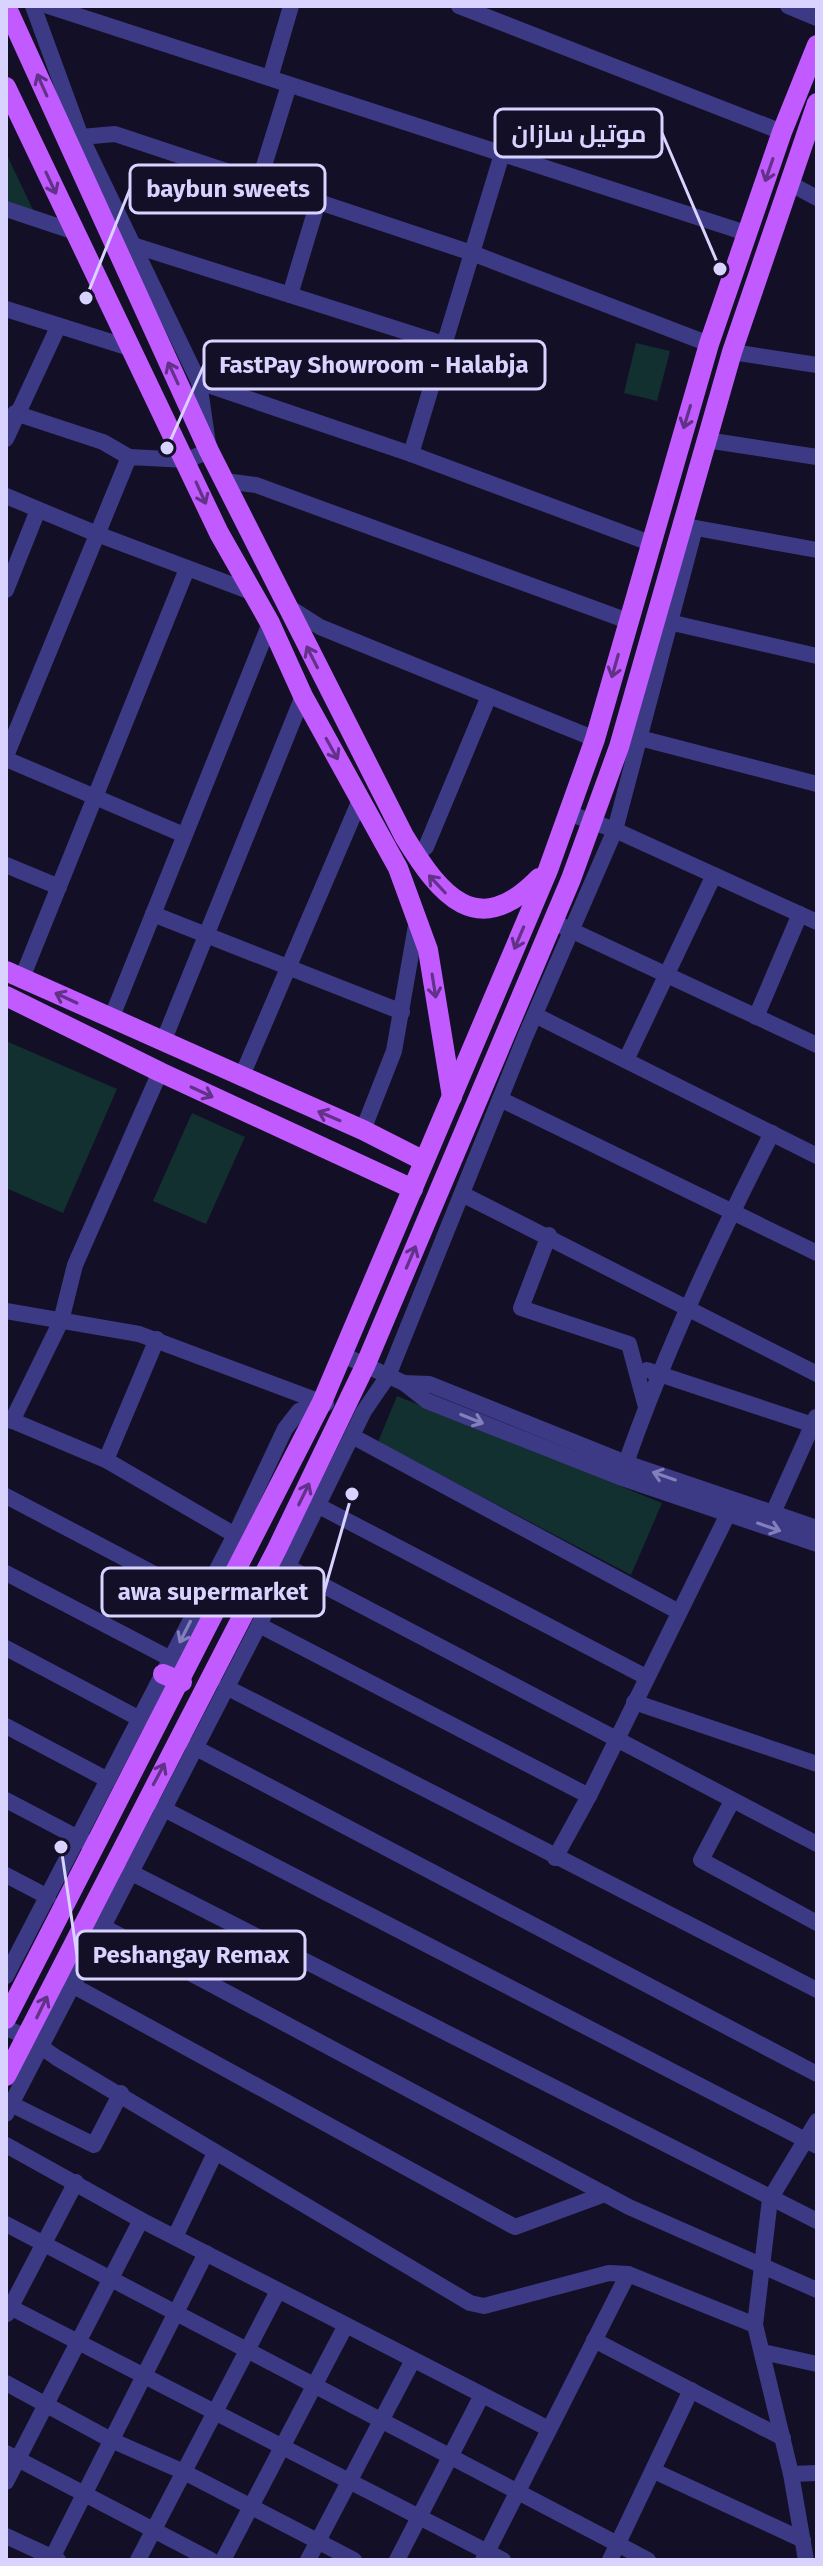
<svg xmlns="http://www.w3.org/2000/svg" width="823" height="2566" font-family="'Fira Sans',Cairo,sans-serif">
	<style>
		.green { fill: #12302f }
		.lines { fill: none; stroke-linecap: round; stroke-linejoin: round }
		.minor { stroke: #3d3a85; stroke-width: 16 }
		.major { stroke: #c25bff; stroke-width: 20 }
		.oneway { stroke: #623188 }
		.oneway2 { stroke: #837fbc }
		.leader { fill: none; stroke: #d9d4ff; stroke-width: 3 }
		.callout-dot { fill: #d9d4ff; stroke: #130f26; stroke-width: 3 }
		.callout { fill: #130f26; stroke: #d9d4ff; stroke-width: 3 }
		.callout-label { font-size: 24px; text-anchor: middle; font-weight: bold; fill: #d9d4ff }
	</style>
	<rect width="100%" height="100%" fill="#130f26"/>
	<g class="green">
		<polygon points="6,153 34,212 6,203"/>
		<polygon points="636,343 670,351 657,401 624,393"/>
		<polygon points="6,1041 117,1089 63,1213 6,1188"/>
		<polygon points="192,1113 245,1137 206,1224 153,1201"/>
		<polygon points="397,1396 662,1503 631,1575 378,1442"/>
	</g>
	<g class="lines">
		<g class="minor">
			<polyline points="48,6 746,233"/>
			<polyline points="459,6 782,132"/>
			<polyline points="788,6 817,18"/>
			<polyline points="270,78 291,6"/>
			<polyline points="81,137 115,134 472,253 709,344"/>
			<polyline points="259,182 289,85"/>
			<polyline points="789,183 817,198"/>
			<polyline points="6,209 75,232"/>
			<polyline points="133,245 444,344"/>
			<polyline points="290,295 318,202"/>
			<polyline points="6,309 130,348"/>
			<polyline points="732,352 817,365"/>
			<polyline points="199,382 411,454 650,543"/>
			<polyline points="15,413 103,442 129,457"/>
			<polyline points="6,439 58,327"/>
			<polyline points="706,440 817,457"/>
			<polyline points="411,454 502,154"/>
			<polyline points="225,481 256,485 628,621"/>
			<polyline points="6,496 97,534 254,593"/>
			<polyline points="685,526 817,550"/>
			<polyline points="6,590 38,510"/>
			<polyline points="287,606 320,627 595,739"/>
			<polyline points="673,623 817,656"/>
			<polyline points="632,736 817,784"/>
			<polyline points="6,756 129,457 187,460 209,451 199,382 81,137 33,6"/>
			<polyline points="6,759 184,835"/>
			<polyline points="568,813 615,830 817,922"/>
			<polyline points="415,855 426,847 489,696"/>
			<polyline points="6,865 59,887"/>
			<polyline points="153,914 402,1012"/>
			<polyline points="562,926 817,1045"/>
			<polyline points="22,978 187,569"/>
			<polyline points="535,1015 817,1156"/>
			<polyline points="756,1017 800,914"/>
			<polyline points="111,1019 270,623"/>
			<polyline points="163,1042 303,696"/>
			<polyline points="626,1060 714,875"/>
			<polyline points="241,1078 360,800"/>
			<polyline points="500,1099 817,1253"/>
			<polyline points="363,1130 394,1051 417,920"/>
			<polyline points="464,1195 817,1374"/>
			<polyline points="549,1235 521,1308 629,1344 646,1407"/>
			<polyline points="6,1311 139,1334 326,1404"/>
			<polyline points="341,1354 404,1383 427,1401 622,1478 817,1544"/>
			<polyline points="647,1370 813,1425"/>
			<polyline points="404,1383 429,1384 626,1463 817,1528"/>
			<polyline points="6,1418 106,1460 235,1535"/>
			<polyline points="12,1421 61,1321 75,1265 160,1072"/>
			<polyline points="352,1436 679,1612"/>
			<polyline points="106,1460 157,1339"/>
			<path d="M 626,1463 C 666,1349 717,1241 772,1133"/>
			<polyline points="6,1496 202,1599"/>
			<polyline points="317,1505 646,1677"/>
			<polyline points="773,1513 816,1417"/>
			<polyline points="286,1566 817,1844"/>
			<polyline points="6,1573 171,1659"/>
			<polyline points="259,1625 589,1796"/>
			<polyline points="6,1648 140,1719"/>
			<polyline points="226,1687 817,1990"/>
			<polyline points="634,1702 817,1764"/>
			<polyline points="6,1726 108,1780"/>
			<polyline points="194,1747 817,2074"/>
			<polyline points="6,1800 86,1842"/>
			<polyline points="732,1801 701,1860 817,1923"/>
			<polyline points="162,1808 817,2146"/>
			<polyline points="555,1858 589,1796 728,1514"/>
			<polyline points="130,1872 817,2221"/>
			<polyline points="6,1875 48,1897"/>
			<polyline points="102,1926 629,2207 817,2290"/>
			<polyline points="6,1976 235,1535 285,1429 299,1411 322,1402"/>
			<polyline points="72,1985 515,2227 605,2194"/>
			<polyline points="6,2028 27,2037 57,2058 470,2303 484,2306 609,2273 628,2274 755,2325"/>
			<polyline points="11,2104 94,2145 121,2093"/>
			<polyline points="6,2114 259,1625 364,1411 388,1376 525,1037 615,830 695,528"/>
			<polyline points="6,2145 141,2220 549,2429"/>
			<polyline points="6,2224 648,2560"/>
			<polyline points="175,2237 215,2153"/>
			<polyline points="6,2305 503,2560"/>
			<polyline points="7,2314 76,2182"/>
			<polyline points="594,2340 783,2438"/>
			<polyline points="763,2352 817,2364"/>
			<polyline points="6,2383 111,2440 184,2472 354,2560"/>
			<polyline points="6,2453 211,2560"/>
			<polyline points="654,2471 803,2540"/>
			<polyline points="791,2474 817,2473"/>
			<polyline points="6,2482 141,2220"/>
			<polyline points="6,2536 58,2560"/>
			<polyline points="51,2560 206,2253"/>
			<polyline points="138,2560 278,2291"/>
			<polyline points="223,2560 346,2325"/>
			<polyline points="308,2560 413,2360"/>
			<polyline points="397,2560 482,2395"/>
			<polyline points="483,2560 628,2274"/>
			<polyline points="610,2560 691,2390"/>
			<polyline points="806,2560 791,2474 755,2325 770,2199 817,2121"/>
		</g>
		<g class="major">
			<path d="M 6,6 L 209,451 L 404,836 C 440,895 477,942 539,878"/>
			<polyline points="6,87 219,533 270,623 303,696 398,868 428,950 452,1097"/>
			<polyline points="6,971 363,1130 424,1161"/>
			<polyline points="6,996 160,1072 413,1189"/>
			<polyline points="163,1674 182,1682"/>
			<polyline points="6,2019 322,1402 548,870 595,739 709,344 782,132 817,45"/>
			<polyline points="6,2076 277,1549 365,1366 571,879 619,747 732,352 817,103"/>
		</g>
	</g>
	<defs><path id="oneway-shaft" d="M-6 0H5M1.5-3L5.5 0L1.5 3" fill="none" stroke-width="1.6" stroke-linecap="round" stroke-linejoin="round" transform="scale(2)"/></defs>
	<g class="oneway">
		<use href="#oneway-shaft" transform="translate(42 85) rotate(-114)"/>
		<use href="#oneway-shaft" transform="translate(769 170) rotate(109)"/>
		<use href="#oneway-shaft" transform="translate(51 183) rotate(65)"/>
		<use href="#oneway-shaft" transform="translate(173 373) rotate(-115)"/>
		<use href="#oneway-shaft" transform="translate(687 417) rotate(107)"/>
		<use href="#oneway-shaft" transform="translate(201 493) rotate(66)"/>
		<use href="#oneway-shaft" transform="translate(312 657) rotate(-117)"/>
		<use href="#oneway-shaft" transform="translate(615 666) rotate(106)"/>
		<use href="#oneway-shaft" transform="translate(332 749) rotate(61)"/>
		<use href="#oneway-shaft" transform="translate(437 884) rotate(-133)"/>
		<use href="#oneway-shaft" transform="translate(519 938) rotate(113)"/>
		<use href="#oneway-shaft" transform="translate(434 986) rotate(81)"/>
		<use href="#oneway-shaft" transform="translate(66 998) rotate(-155)"/>
		<use href="#oneway-shaft" transform="translate(202 1092) rotate(25)"/>
		<use href="#oneway-shaft" transform="translate(329 1116) rotate(-157)"/>
		<use href="#oneway-shaft" transform="translate(411 1257) rotate(-67)"/>
		<use href="#oneway-shaft" transform="translate(304 1494) rotate(-64)"/>
		<use href="#oneway-shaft" transform="translate(159 1774) rotate(-62)"/>
		<use href="#oneway-shaft" transform="translate(42 2007) rotate(-64)"/>
	</g>
	<g class="oneway2">
		<use href="#oneway-shaft" transform="translate(472 1419) rotate(22)"/>
		<use href="#oneway-shaft" transform="translate(664 1476) rotate(-161)"/>
		<use href="#oneway-shaft" transform="translate(769 1527) rotate(19)"/>
		<use href="#oneway-shaft" transform="translate(185 1632) rotate(117)"/>
	</g>
	<path class="leader" d="M720 269L662 133M86 298L130 189M167 448L204 365M352 1494L324 1592M61 1847L77 1955"/>
	<g class="callout-dot">
		<circle cx="720" cy="269" r="8"/>
		<circle cx="86" cy="298" r="8"/>
		<circle cx="167" cy="448" r="8"/>
		<circle cx="352" cy="1494" r="8"/>
		<circle cx="61" cy="1847" r="8"/>
	</g>
	<g class="callout">
		<rect x="495" y="109" width="167" height="48" rx="8"/>
		<rect x="130" y="165" width="195" height="48" rx="8"/>
		<rect x="204" y="341" width="341" height="48" rx="8"/>
		<rect x="102" y="1568" width="222" height="48" rx="8"/>
		<rect x="77" y="1931" width="228" height="48" rx="8"/>
	</g>
	<g class="callout-label">
		<text x="579" y="142">موتيل سازان</text>
		<text x="228" y="197">baybun sweets</text>
		<text x="374" y="373">FastPay Showroom - Halabja</text>
		<text x="213" y="1600">awa supermarket</text>
		<text x="191" y="1963">Peshangay Remax</text>
	</g>
	<rect width="823" height="2566" fill="none" stroke="#d9d4ff" stroke-width="16"/>
</svg>
